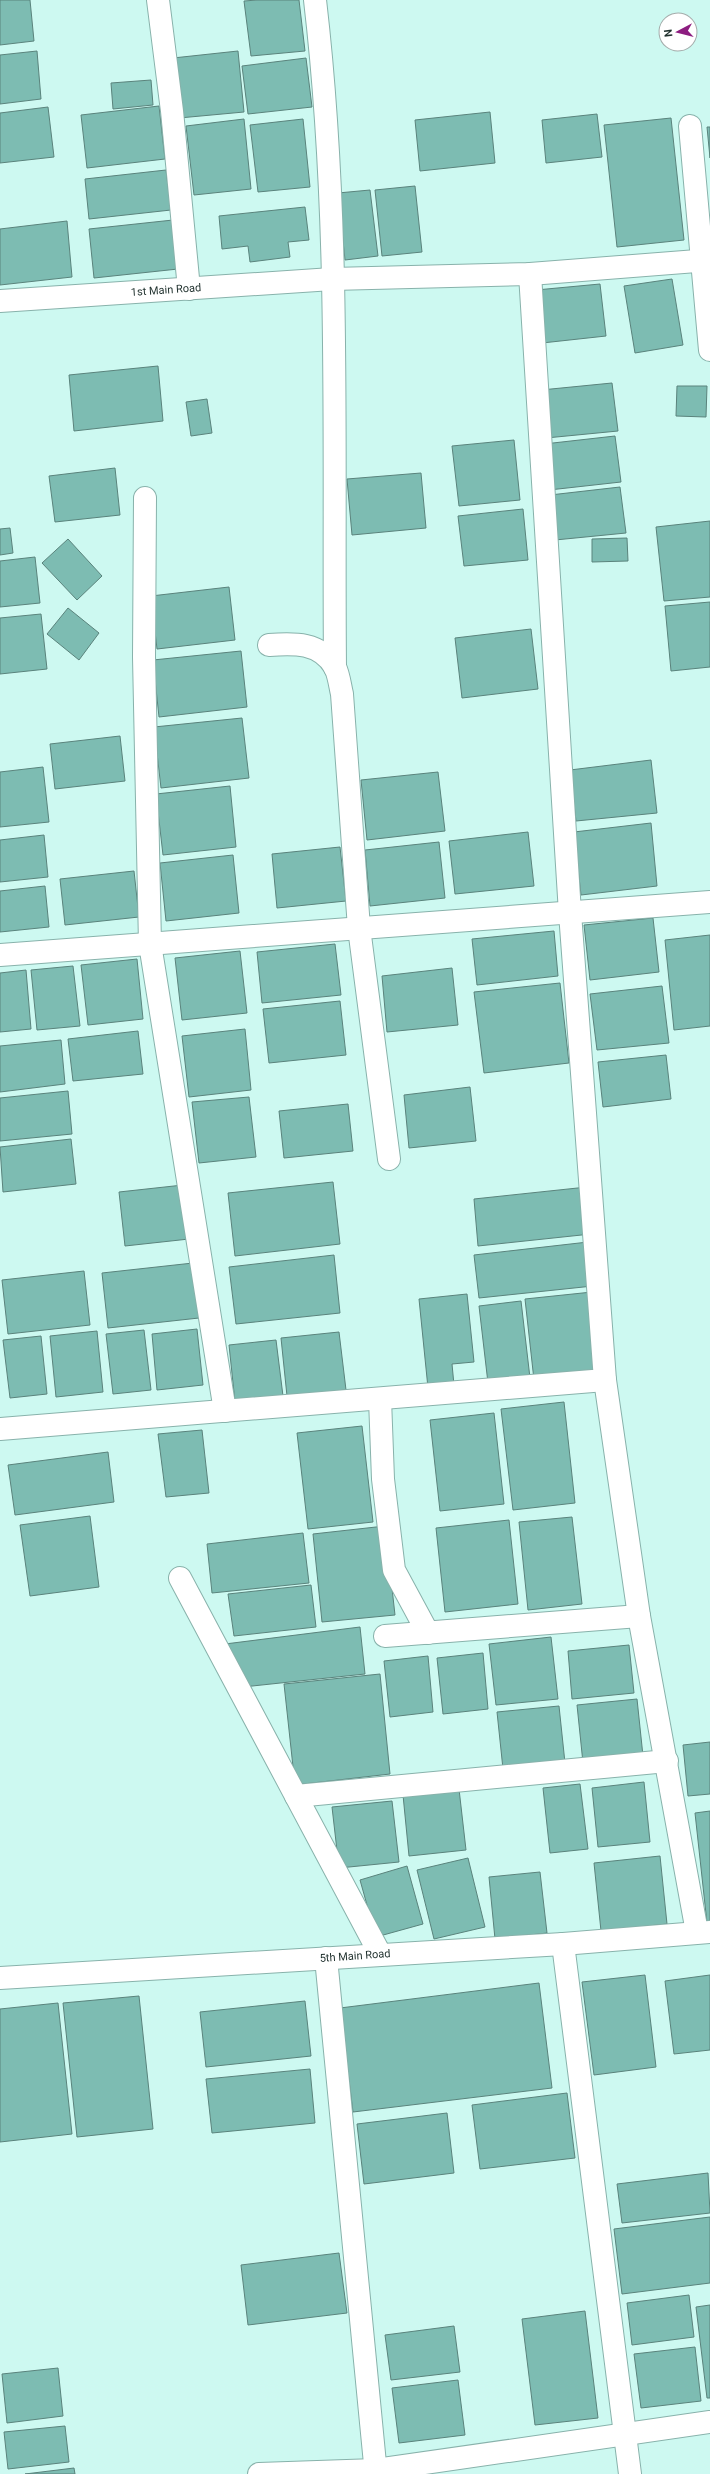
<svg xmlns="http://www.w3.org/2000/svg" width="710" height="2474" font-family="Roboto,sans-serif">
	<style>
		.building { fill: #7dbcb2; stroke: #5a837c }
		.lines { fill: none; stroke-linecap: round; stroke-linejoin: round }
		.minor-casing { stroke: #88b2ab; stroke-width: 24 }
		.minor { stroke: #fff; stroke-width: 22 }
		.labels { text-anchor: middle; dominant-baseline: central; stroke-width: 3.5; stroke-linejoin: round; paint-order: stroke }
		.street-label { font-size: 11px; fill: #1f302d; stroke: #fff }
	</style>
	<rect width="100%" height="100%" fill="#cdf9f1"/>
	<g class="building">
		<polygon points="0,0 30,0 34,41 0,45"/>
		<polygon points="257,0 299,0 305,51 251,56 244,1"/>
		<polygon points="37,51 41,99 0,104 0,55"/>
		<polygon points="238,51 244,112 179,118 173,58"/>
		<polygon points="306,58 312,107 248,114 242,66"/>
		<polygon points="151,80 153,105 113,109 111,83"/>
		<polygon points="159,106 165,159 87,168 81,115"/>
		<polygon points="48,107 54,157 0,163 0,113"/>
		<polygon points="490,112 495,163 420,171 415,120"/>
		<polygon points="597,114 602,157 546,163 542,120"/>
		<polygon points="671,118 684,240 617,247 604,125"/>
		<polygon points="244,119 251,189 194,195 186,126"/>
		<polygon points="303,119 310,187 258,192 250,125"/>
		<polygon points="707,127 710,127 710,158"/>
		<polygon points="166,170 171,210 89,219 85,179"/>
		<polygon points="415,186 422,252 382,256 375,190"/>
		<polygon points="370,190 378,256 345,260 338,193"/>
		<polygon points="305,207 309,240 288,242 290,257 250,262 248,246 222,249 219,216"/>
		<polygon points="173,220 178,269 94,278 89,229"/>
		<polygon points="67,221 72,277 0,285 0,229"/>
		<polygon points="672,279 683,345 635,353 624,286"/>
		<polygon points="600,284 606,336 542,343 536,290"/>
		<polygon points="158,366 163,421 74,431 69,375"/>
		<polygon points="612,383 618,431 546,438 541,390"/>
		<polygon points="677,386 707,386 706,417 676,416"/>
		<polygon points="207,399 212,433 191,436 186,402"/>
		<polygon points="615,436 621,482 549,490 544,444"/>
		<polygon points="514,440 520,500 459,506 452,446"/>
		<polygon points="115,468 120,515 55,522 49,476"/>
		<polygon points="421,473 426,528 352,535 347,479"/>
		<polygon points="620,487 626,533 555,540 550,495"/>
		<polygon points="523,509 528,560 464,566 458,516"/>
		<polygon points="710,521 710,597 664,601 656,527"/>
		<polygon points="10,528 13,553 0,555 0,529"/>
		<polygon points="627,538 628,561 592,562 592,539"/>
		<polygon points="68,539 102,576 77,600 42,563"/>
		<polygon points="35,557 40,603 0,607 0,561"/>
		<polygon points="229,587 235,640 157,649 151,596"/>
		<polygon points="710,602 710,667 671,671 665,606"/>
		<polygon points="68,608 99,633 79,660 47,634"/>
		<polygon points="41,614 47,669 0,674 0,618"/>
		<polygon points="531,629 538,689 462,698 455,638"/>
		<polygon points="241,651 247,707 159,717 153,660"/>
		<polygon points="242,718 249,778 161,788 154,727"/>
		<polygon points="120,736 125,781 55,789 50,744"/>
		<polygon points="651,760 657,813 576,821 570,770"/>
		<polygon points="43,767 49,822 0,827 0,772"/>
		<polygon points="438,772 445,831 367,840 361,780"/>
		<polygon points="230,786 236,847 163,855 156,794"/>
		<polygon points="651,823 657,886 581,895 574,832"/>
		<polygon points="528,832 534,886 455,894 449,841"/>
		<polygon points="44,835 48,877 0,882 0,840"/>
		<polygon points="439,842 445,898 370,906 365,850"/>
		<polygon points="340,847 346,901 277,908 272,854"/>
		<polygon points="233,855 239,913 166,921 160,863"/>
		<polygon points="134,871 139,917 65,925 60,879"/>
		<polygon points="45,886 49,927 0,932 0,891"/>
		<polygon points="653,918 659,972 590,980 584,925"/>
		<polygon points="554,931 558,976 477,985 472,939"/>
		<polygon points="710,935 710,1026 674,1030 665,940"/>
		<polygon points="335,944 341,995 262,1003 257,952"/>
		<polygon points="240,951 247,1013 182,1020 175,958"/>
		<polygon points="137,959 143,1019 88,1025 81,965"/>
		<polygon points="73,966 80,1026 37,1030 31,970"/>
		<polygon points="452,968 458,1025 387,1032 382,976"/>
		<polygon points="26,970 31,1029 0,1032 0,973"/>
		<polygon points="560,983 569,1063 484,1073 474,992"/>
		<polygon points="662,986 669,1043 597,1050 590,994"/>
		<polygon points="340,1001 346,1055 269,1063 263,1009"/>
		<polygon points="245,1029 251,1090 189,1097 182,1036"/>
		<polygon points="138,1031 143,1074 73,1081 68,1039"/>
		<polygon points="61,1040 65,1084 0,1092 0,1046"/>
		<polygon points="666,1055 671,1099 603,1107 598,1062"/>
		<polygon points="470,1087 476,1141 409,1148 404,1095"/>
		<polygon points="68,1091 72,1134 0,1141 0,1098"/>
		<polygon points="249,1097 256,1157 199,1163 192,1102"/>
		<polygon points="348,1104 353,1151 284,1158 279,1111"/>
		<polygon points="71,1139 76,1184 3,1192 0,1147"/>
		<polygon points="333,1182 340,1244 235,1256 228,1193"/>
		<polygon points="183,1185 189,1239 125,1246 119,1192"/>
		<polygon points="587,1187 591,1234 478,1246 474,1199"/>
		<polygon points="588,1242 593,1286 479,1298 474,1255"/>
		<polygon points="334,1255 340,1313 236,1324 229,1267"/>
		<polygon points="193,1263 199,1318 108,1328 102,1273"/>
		<polygon points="84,1271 90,1325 8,1334 2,1280"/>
		<polygon points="592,1292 601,1373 534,1380 525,1299"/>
		<polygon points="467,1294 474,1362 452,1364 454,1385 428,1388 419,1299"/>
		<polygon points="521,1301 530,1378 488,1383 479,1306"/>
		<polygon points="197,1329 203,1385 157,1390 152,1334"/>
		<polygon points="144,1330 151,1390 113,1394 106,1334"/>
		<polygon points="97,1331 103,1392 56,1397 50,1336"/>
		<polygon points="339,1332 346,1390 287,1396 281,1338"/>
		<polygon points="41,1336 47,1394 10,1398 3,1340"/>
		<polygon points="276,1340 283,1396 235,1402 229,1345"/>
		<polygon points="564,1402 575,1503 513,1510 501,1409"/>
		<polygon points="494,1413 504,1504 440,1511 430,1420"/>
		<polygon points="362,1426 373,1522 308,1529 297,1433"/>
		<polygon points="202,1430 209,1493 166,1497 158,1434"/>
		<polygon points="108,1452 114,1502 15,1515 8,1465"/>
		<polygon points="90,1516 99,1587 30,1596 20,1525"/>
		<polygon points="572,1517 582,1604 528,1610 519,1522"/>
		<polygon points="509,1520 518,1604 445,1612 436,1528"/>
		<polygon points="385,1526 395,1615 322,1622 313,1534"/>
		<polygon points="303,1533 309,1583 212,1593 207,1544"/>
		<polygon points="311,1585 316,1627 234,1636 228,1594"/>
		<polygon points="360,1627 365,1674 243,1687 225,1644"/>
		<polygon points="551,1637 558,1699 496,1705 489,1644"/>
		<polygon points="629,1645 634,1693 572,1699 568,1651"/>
		<polygon points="483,1653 488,1709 443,1714 437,1658"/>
		<polygon points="428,1656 433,1712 390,1717 384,1661"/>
		<polygon points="380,1674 390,1774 295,1785 284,1684"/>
		<polygon points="637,1699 643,1756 583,1763 577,1705"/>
		<polygon points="559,1706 565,1763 503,1769 497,1712"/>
		<polygon points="710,1742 710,1794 688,1796 683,1745"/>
		<polygon points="644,1782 650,1842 598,1847 592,1788"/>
		<polygon points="580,1784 588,1849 550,1853 543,1788"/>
		<polygon points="459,1789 466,1850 409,1856 403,1795"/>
		<polygon points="392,1801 399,1862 339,1868 332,1807"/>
		<polygon points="710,1811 710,1922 707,1923 695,1813"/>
		<polygon points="660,1856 667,1924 601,1931 594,1863"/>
		<polygon points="468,1858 485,1927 434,1939 417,1870"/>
		<polygon points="407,1866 423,1924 376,1937 360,1880"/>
		<polygon points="540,1872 547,1933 495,1939 489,1877"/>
		<polygon points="645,1975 656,2067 594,2075 582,1982"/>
		<polygon points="710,1975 710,2050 674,2054 665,1981"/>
		<polygon points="539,1983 552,2088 353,2112 340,2008"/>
		<polygon points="139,1996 153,2129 77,2137 63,2003"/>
		<polygon points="305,2001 311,2056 206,2067 200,2012"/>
		<polygon points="58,2003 72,2134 0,2142 0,2009"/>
		<polygon points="310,2069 315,2123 212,2133 206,2079"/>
		<polygon points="567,2093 575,2158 480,2169 472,2105"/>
		<polygon points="447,2113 454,2173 364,2184 357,2124"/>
		<polygon points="708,2173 710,2213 622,2223 617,2184"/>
		<polygon points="710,2217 710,2283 622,2294 614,2229"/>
		<polygon points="339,2253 347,2313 248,2325 241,2265"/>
		<polygon points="689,2295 694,2337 632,2345 627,2303"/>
		<polygon points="710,2305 710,2398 707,2398 696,2307"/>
		<polygon points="585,2311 598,2418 535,2425 522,2319"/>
		<polygon points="454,2326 460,2372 391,2380 385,2335"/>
		<polygon points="695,2347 701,2401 641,2408 634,2354"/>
		<polygon points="58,2368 63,2416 7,2423 2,2374"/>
		<polygon points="458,2380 465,2435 399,2443 392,2388"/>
		<polygon points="65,2426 69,2462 8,2469 4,2432"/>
		<polygon points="74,2468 75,2474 25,2474"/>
	</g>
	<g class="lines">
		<g class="minor-casing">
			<g id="minor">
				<polyline points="158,0 172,111 189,289"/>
				<path d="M 315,0 C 341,221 333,446 335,668"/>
				<polyline points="690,126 710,350"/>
				<polyline points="0,301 332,279 530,274 710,260"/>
				<polyline points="145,498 144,657 150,944 225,1411"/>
				<path d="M 269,645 C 294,643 320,642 335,667 C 339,675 340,686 342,694 L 359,928 L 389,1159"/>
				<polyline points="0,955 710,902"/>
				<polyline points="605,1380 639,1616 697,1932"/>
				<polyline points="380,1399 383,1479 394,1570 428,1633"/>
				<polyline points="0,1429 605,1380 570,913 530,274"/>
				<polyline points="180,1578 380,1954"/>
				<polyline points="385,1636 639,1616"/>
				<polyline points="296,1796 667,1761"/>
				<polyline points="563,1944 630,2474"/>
				<polyline points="326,1958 376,2474"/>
				<polyline points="0,1978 563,1944 710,1932"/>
				<polyline points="259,2474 376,2470 710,2422"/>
			</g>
		</g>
		<use href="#minor" class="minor"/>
	</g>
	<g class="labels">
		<g class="street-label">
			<text transform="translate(166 290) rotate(-4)">1st Main Road</text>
			<text transform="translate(355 1956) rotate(-4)">5th Main Road</text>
		</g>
	</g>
	<g transform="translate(678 32) rotate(263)"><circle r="19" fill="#ffffff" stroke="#a5acab"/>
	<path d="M0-3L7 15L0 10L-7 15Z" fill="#8d1d80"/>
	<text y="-6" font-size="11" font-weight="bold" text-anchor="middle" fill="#1f302d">N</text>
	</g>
</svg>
